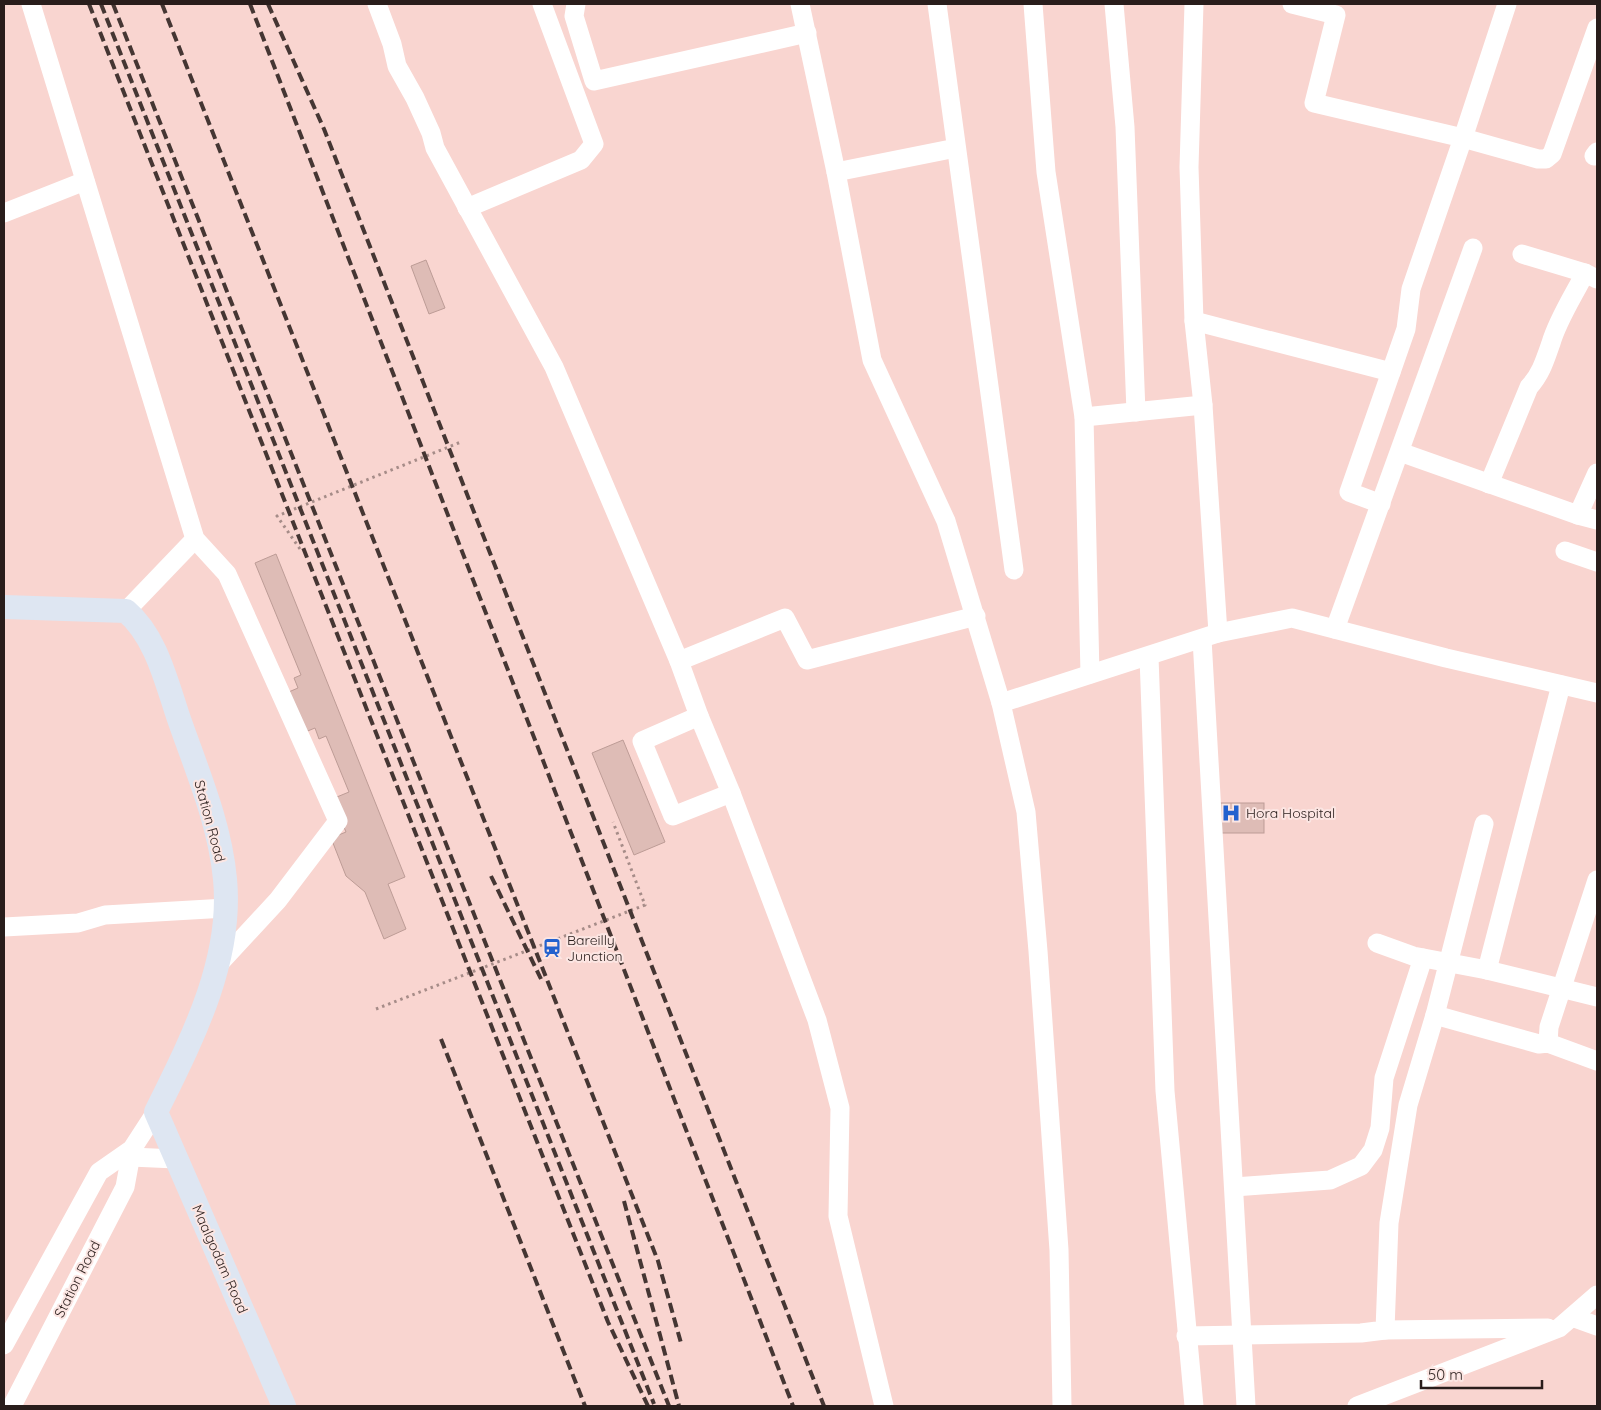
<svg xmlns="http://www.w3.org/2000/svg" width="1601" height="1410" font-family="Quicksand,sans-serif">
	<style>
		.building { fill: #debcb6; stroke: #bd9c96 }
		.lines { fill: none; stroke-linecap: round; stroke-linejoin: round }
		.path { stroke: #a68c88; stroke-width: 3; stroke-dasharray: 2.5 4; stroke-linecap: butt }
		.minor { stroke: #fff; stroke-width: 19 }
		.major { stroke: #dee6f2; stroke-width: 24 }
		.rail { stroke: #453633; stroke-width: 4; stroke-dasharray: 10 5; stroke-linecap: butt }
		.labels { text-anchor: middle; dominant-baseline: central; stroke-width: 4; stroke-linejoin: round; paint-order: stroke }
		.poi-label { font-size: 14px; fill: #291d1b; stroke: #fce6e3; text-anchor: start }
		.street-label { font-size: 14px; fill: #291d1b; stroke: #fce6e3 }
	</style>
	<rect width="100%" height="100%" fill="#f9d5d0"/>
	<g class="building">
		<polygon points="426,260 445,308 429,314 411,266"/>
		<polygon points="276,554 405,877 388,884 406,929 384,939 365,892 346,876 331,838 346,832 332,799 349,792 326,736 319,739 315,728 293,737 277,697 298,688 294,678 301,675 255,563"/>
		<polygon points="623,740 665,842 634,855 592,753"/>
		<rect x="1215" y="803" width="49" height="30"/>
	</g>
	<g class="lines">
		<g class="path">
			<polyline points="300,549 277,516 461,442"/>
			<polyline points="376,1009 645,905 613,822"/>
		</g>
		<g class="minor">
			<polyline points="31,4 195,539 227,574 338,821 278,900 216,967"/>
			<polyline points="377,4 392,44 397,66 415,98 431,133 435,148 554,367 679,661"/>
			<polyline points="576,4 574,16 594,81 807,33"/>
			<polyline points="800,4 836,172 872,360 946,521 1001,703"/>
			<polyline points="937,4 1014,570"/>
			<polyline points="1033,4 1046,172 1084,417 1090,674"/>
			<polyline points="1114,4 1125,127 1136,412"/>
			<polyline points="1194,4 1189,167 1194,321 1203,405 1218,633"/>
			<polyline points="1507,4 1463,138 1538,159 1546,159 1552,154 1597,28"/>
			<polyline points="1594,156 1597,152"/>
			<polyline points="836,172 956,148"/>
			<polyline points="467,208 581,160 594,144 542,4"/>
			<polyline points="4,213 85,181"/>
			<polyline points="1522,254 1585,273 1597,279"/>
			<polyline points="1194,321 1391,372 1406,329 1411,289 1463,138 1314,103 1336,15 1292,4"/>
			<polyline points="1084,417 1203,405"/>
			<polyline points="1400,452 1578,515 1597,473"/>
			<path d="M 1489,484 L 1529,387 C 1541,374 1545,360 1551,343 C 1558,319 1574,295 1585,273"/>
			<polyline points="1381,504 1349,492 1391,372"/>
			<polyline points="1578,515 1597,520"/>
			<polyline points="1565,551 1597,562"/>
			<polyline points="126,611 195,539"/>
			<polyline points="1335,629 1473,248"/>
			<polyline points="1202,639 1246,1406"/>
			<polyline points="1149,657 1165,1091 1194,1406"/>
			<polyline points="699,716 679,661 785,618 807,660 976,616"/>
			<polygon points="699,716 731,793 673,816 642,741"/>
			<polyline points="731,793 817,1020 840,1108 838,1216 884,1406"/>
			<polyline points="4,927 78,923 105,915 226,908"/>
			<polyline points="1377,943 1413,956 1487,970 1597,997"/>
			<polyline points="1487,970 1561,685"/>
			<polyline points="1435,1015 1539,1044 1548,1043 1597,1061"/>
			<polyline points="1548,1043 1549,1027 1597,880"/>
			<polyline points="131,1157 176,1159"/>
			<polyline points="1234,1187 1330,1180 1361,1166 1373,1150 1380,1128 1384,1078 1423,958"/>
			<polyline points="1572,1317 1597,1326"/>
			<polyline points="1385,1330 1548,1328"/>
			<polyline points="1186,1336 1361,1333 1385,1330 1389,1223 1408,1105 1435,1015 1484,824"/>
			<polyline points="4,1345 99,1172 132,1149 156,1112"/>
			<polyline points="12,1406 125,1187 132,1149"/>
			<polyline points="1062,1406 1059,1250 1038,951 1026,812 1001,703 1218,633 1292,618 1446,658 1597,693"/>
			<polyline points="1357,1406 1559,1328 1597,1295"/>
		</g>
		<path class="major" d="M 4,607 L 126,611 C 157,637 167,685 180,722 C 198,773 220,825 225,879 C 233,961 191,1041 156,1112 L 284,1406"/>
		<g class="rail">
			<polyline points="89,4 608,1322 648,1406"/>
			<polyline points="101,4 654,1404"/>
			<polyline points="113,4 669,1406"/>
			<polyline points="162,4 658,1261 681,1343"/>
			<polyline points="250,4 793,1406"/>
			<polyline points="268,4 324,129 824,1406"/>
			<polyline points="491,876 541,979"/>
			<polyline points="441,1039 585,1406"/>
			<polyline points="624,1201 679,1406"/>
		</g>
	</g>
	<defs>
		<g id="hospital-bare" transform="scale(1.5)"><path d="M-5-5h3v3.5h4V-5h3V5h-3V1.5h-4V5h-3Z" fill="#2361ce" stroke="#fce6e3" stroke-width="2.5" paint-order="stroke"/></g>
		<g id="station-bare" transform="scale(1.5)"><path d="M-3-6H3Q5-6 5-4V2Q5 4 3 4L4.5 6H3L1.5 4h-3L-3 6H-4.5L-3 4Q-5 4-5 2V-4Q-5-6-3-6ZM-3.5-4v3h7v-3ZM-3.5 1v1.5H-2V1ZM2 1v1.5H3.5V1Z" fill="#2361ce" stroke="#fce6e3" stroke-width="2.5" paint-order="stroke"/></g>
	</defs>
	<g fill-rule="evenodd">
		<use href="#hospital-bare" x="1231" y="813"/>
		<use href="#station-bare" x="552" y="948"/>
	</g>
	<g class="labels">
		<g class="poi-label">
			<text x="1246" y="813">Hora Hospital</text>
			<text x="567" y="940">Bareilly<tspan x="567" dy="16">Junction</tspan></text>
		</g>
		<g class="street-label">
			<text transform="translate(210 821) rotate(75)">Station Road</text>
			<text transform="translate(220 1259) rotate(66)">Maalgodam Road</text>
			<text transform="translate(77 1279) rotate(-63)">Station Road</text>
		</g>
	</g>
	<rect width="1601" height="1410" fill="none" stroke="#291d1b" stroke-width="10"/>
	<path d="M1421 1380v8h121v-8" fill="none" stroke="#291d1b" stroke-width="2.5"/>
	<text x="1428" y="1380" font-size="15" fill="#291d1b" stroke="#fce6e3" stroke-width="4" paint-order="stroke">50 m</text>
</svg>
